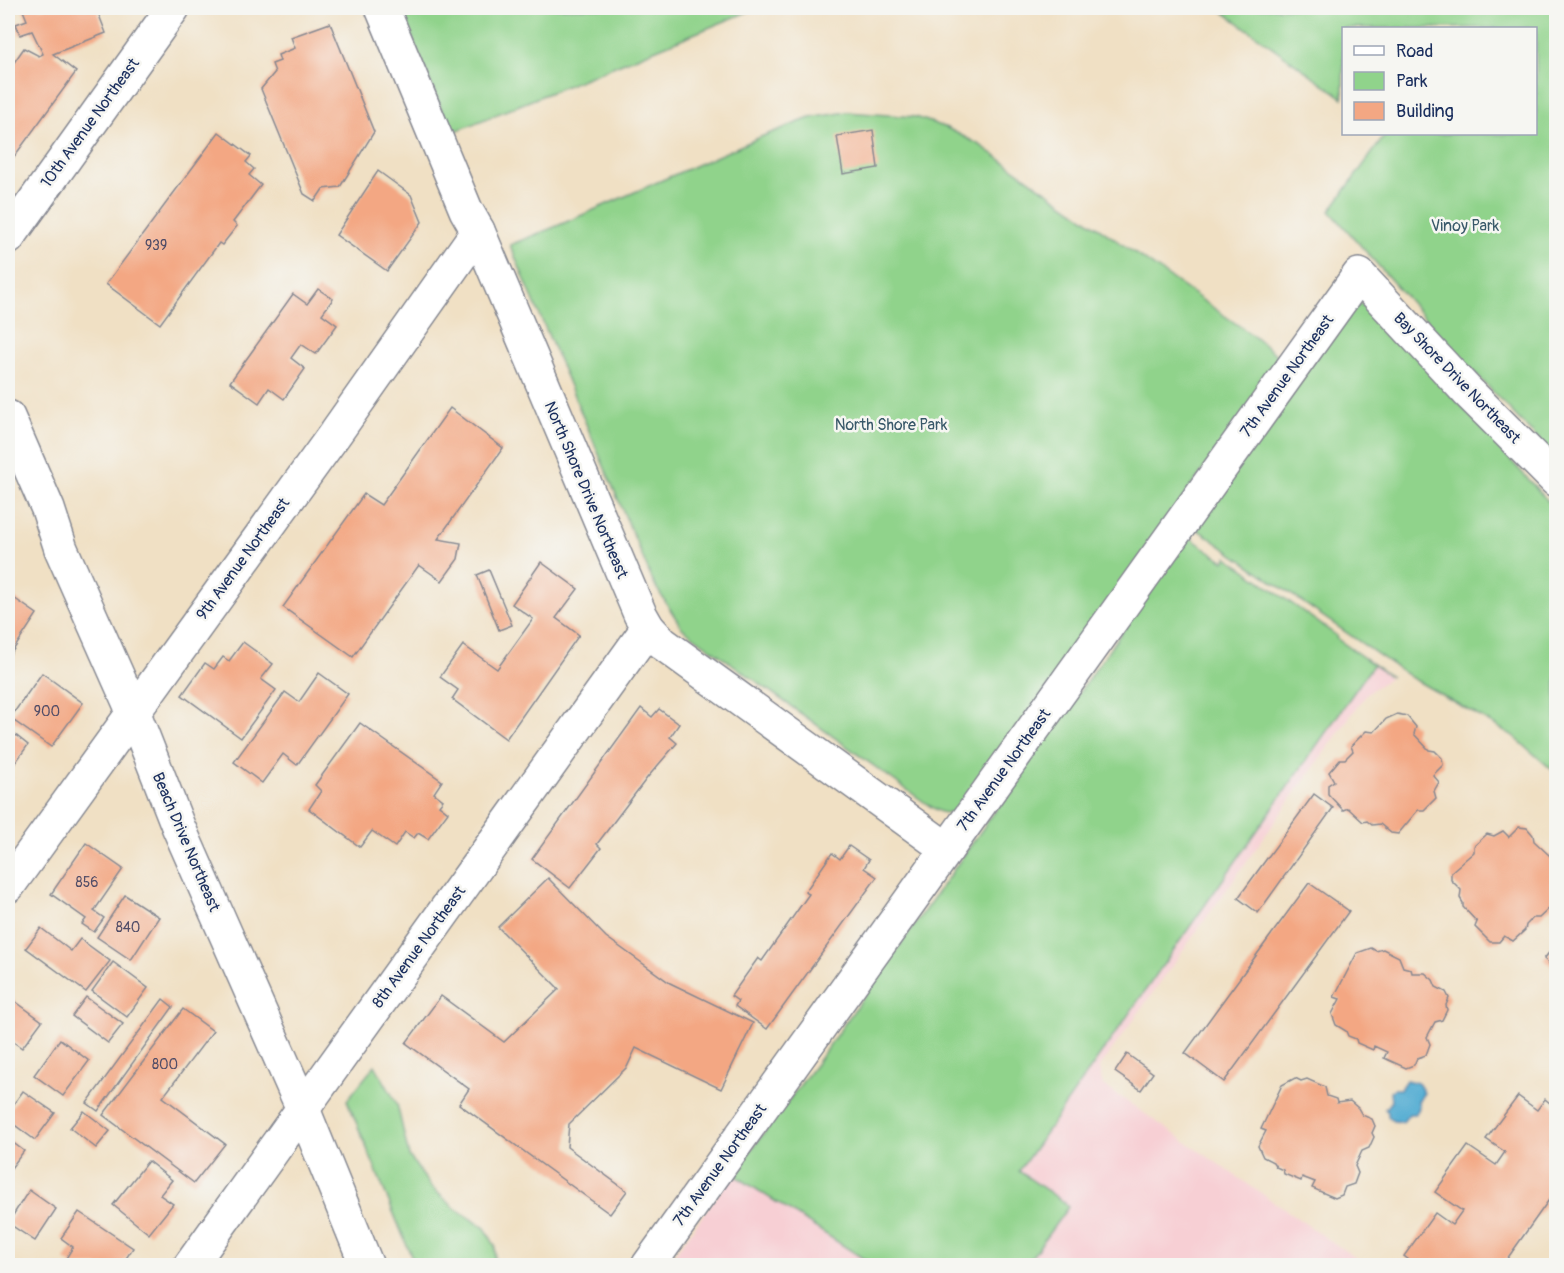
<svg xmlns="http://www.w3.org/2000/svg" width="1564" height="1273" font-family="Pangolin,sans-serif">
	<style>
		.built { fill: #f7cfd4 }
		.green { fill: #90d38b; stroke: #568174; stroke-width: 1.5 }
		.water { fill: #56aed3; stroke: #386e98; stroke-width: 1.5 }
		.building { fill: #f3a783 }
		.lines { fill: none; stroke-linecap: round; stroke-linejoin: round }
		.minor-casing { stroke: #868891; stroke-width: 36 }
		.minor { stroke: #fff; stroke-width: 33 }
		.labels { text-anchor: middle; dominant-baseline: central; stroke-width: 5; stroke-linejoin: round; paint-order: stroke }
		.number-label { font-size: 14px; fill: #514d67 }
		.street-label { font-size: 16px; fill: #1b2f5e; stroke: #f6f6f2 }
		.park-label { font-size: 16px; fill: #385869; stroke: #f6f6f2 }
	</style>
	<rect width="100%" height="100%" fill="#f6f6f2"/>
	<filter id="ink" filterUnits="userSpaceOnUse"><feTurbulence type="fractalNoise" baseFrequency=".0167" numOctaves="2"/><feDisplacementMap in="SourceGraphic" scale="12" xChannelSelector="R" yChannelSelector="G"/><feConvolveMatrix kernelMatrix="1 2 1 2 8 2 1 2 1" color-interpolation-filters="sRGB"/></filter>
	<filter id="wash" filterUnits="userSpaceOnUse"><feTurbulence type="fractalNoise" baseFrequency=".008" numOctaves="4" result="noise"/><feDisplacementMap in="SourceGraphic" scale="24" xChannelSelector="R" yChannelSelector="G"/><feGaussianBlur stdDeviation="1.35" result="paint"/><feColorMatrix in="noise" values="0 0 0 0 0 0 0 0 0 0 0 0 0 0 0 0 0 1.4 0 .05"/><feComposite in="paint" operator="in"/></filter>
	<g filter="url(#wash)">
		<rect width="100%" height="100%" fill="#f0e0c4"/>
		<g class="built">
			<polygon points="1373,664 1390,678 1367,693 1099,1068 1103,1085 1366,1265 1026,1265 1065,1203 1016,1175"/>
			<polygon points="733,1174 873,1265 666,1266"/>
		</g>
		<g class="green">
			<polygon points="400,8 757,8 451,133"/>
			<polygon points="1218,8 1556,8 1556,458 1452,349 1330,211 1386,134 1536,134 1536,28 1344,28 1343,98"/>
			<path d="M 847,112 L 916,117 L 947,128 L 980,145 L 1248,332 L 1282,359 L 962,809 C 943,816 940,813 924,802 L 682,628 L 654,584 L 510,245 L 557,226 L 763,136 L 810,118 Z"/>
			<polygon points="1353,303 1371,306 1556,510 1556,773 1512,735 1412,678 1194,527"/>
			<polygon points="1189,537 1224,561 1227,557 1337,636 1336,638 1391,677 1373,665 1019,1171 1065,1203 1065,1204 1068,1207 1026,1265 873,1265 733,1174 816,1064"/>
			<polygon points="375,1065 397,1104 409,1156 431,1187 456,1209 485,1228 495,1246 494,1265 415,1265 347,1100"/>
		</g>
		<path class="water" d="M 1406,1080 L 1418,1083 L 1424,1093 L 1418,1101 C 1420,1107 1419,1110 1415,1114 L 1409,1114 L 1403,1122 L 1393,1121 L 1388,1117 L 1388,1112 L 1385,1109 L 1391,1101 L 1390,1092 L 1394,1089 L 1400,1089 Z"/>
		<g id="blocks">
			<g class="building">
				<polygon points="22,8 104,8 97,10 106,33 53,54 76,72 8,165 8,71 24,48 39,56 43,54 32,31 20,35 16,24 27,20"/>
				<polygon points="330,23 374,132 340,187 323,189 315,201 304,194 261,89 275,72 272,64 280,61 278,55 295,48 291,37"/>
				<polygon points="873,130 878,168 843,174 837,136"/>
				<polygon points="219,132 251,156 246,162 254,169 249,175 261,185 233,222 237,226 222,245 219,243 160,324 106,284"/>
				<polygon points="378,171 411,195 422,222 387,271 336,235"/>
				<polygon points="318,289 333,299 322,314 337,325 316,354 301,344 291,358 305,369 284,399 269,388 259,403 230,382 293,294 307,304"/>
				<polygon points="450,408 503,448 438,539 461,543 458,559 442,581 419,565 353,657 283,607 364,494 381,505"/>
				<polygon points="541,562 578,589 556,618 579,635 506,739 452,699 458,690 440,677 463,645 497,669 533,619 512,604"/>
				<polygon points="489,570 512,625 499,630 477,575"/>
				<polygon points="8,594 37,614 8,658"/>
				<polygon points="243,642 273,664 261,679 276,690 241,738 182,695 205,663 214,669 223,657 229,661"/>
				<polygon points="42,673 83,703 51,747 10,718"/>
				<polygon points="319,673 348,694 297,765 283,754 262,783 234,762 285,692 299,702"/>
				<polygon points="641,708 652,717 659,709 679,724 670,737 677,743 647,778 597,844 601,848 570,888 532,859"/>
				<polygon points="1397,714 1407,716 1416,727 1414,734 1429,750 1435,751 1442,758 1443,765 1433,775 1439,782 1434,791 1436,798 1424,810 1418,810 1398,834 1391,833 1380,824 1372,825 1367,821 1363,822 1348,808 1343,810 1328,794 1328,785 1334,781 1329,772 1340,759 1345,759 1353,751 1351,746 1366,731 1374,732 1386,719"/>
				<polygon points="360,723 442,781 434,793 443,800 439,805 448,812 428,839 418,833 414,838 405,832 395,847 372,831 360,847 309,809 321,791 315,785"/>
				<polygon points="8,729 28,745 8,773"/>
				<polygon points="1314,794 1333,808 1258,913 1238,898"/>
				<polygon points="1519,827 1527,828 1533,835 1534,841 1550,856 1556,854 1556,892 1553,896 1554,904 1539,918 1533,918 1526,925 1525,930 1513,941 1504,936 1499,942 1490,942 1475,927 1477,922 1463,907 1463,903 1460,898 1461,890 1451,880 1451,872 1474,852 1474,846 1487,834 1494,836 1503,831 1509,837"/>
				<polygon points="86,843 123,869 94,911 104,918 94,932 82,924 86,919 51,894"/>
				<polygon points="849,846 869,860 864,868 877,877 767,1029 735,1006 738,1001 731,996 758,958 762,961 809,894 805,892 832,853 840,859"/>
				<polygon points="548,878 606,937 670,983 753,1023 721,1089 636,1048 627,1067 569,1124 567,1147 627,1191 610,1214 459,1104 469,1089 406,1043 441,996 504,1042 559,989 498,927"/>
				<polygon points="1309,883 1349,911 1224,1082 1185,1053"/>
				<polygon points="125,895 159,917 131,960 97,937"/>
				<polygon points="41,928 71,951 80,939 110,961 86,992 26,948"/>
				<polygon points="1556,944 1556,970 1544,959"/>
				<polygon points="1371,948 1376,951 1383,949 1399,957 1403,967 1411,969 1412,973 1425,973 1433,980 1436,987 1446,992 1449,998 1446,1005 1447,1010 1442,1020 1435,1022 1427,1037 1430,1044 1426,1055 1417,1058 1414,1065 1406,1068 1384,1058 1387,1052 1374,1046 1373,1050 1357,1043 1356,1039 1348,1036 1346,1031 1336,1025 1332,1014 1340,999 1334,997 1357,953"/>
				<polygon points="113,962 148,988 127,1017 92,991"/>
				<polygon points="8,996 42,1021 22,1048 8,1038"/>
				<polygon points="86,997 123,1024 108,1043 72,1016"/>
				<polygon points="163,999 173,1007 98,1111 87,1103"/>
				<polygon points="183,1009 213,1031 163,1097 225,1144 194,1183 103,1115"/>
				<polygon points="60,1039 89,1061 63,1096 34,1075"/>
				<polygon points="1127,1054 1153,1073 1141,1090 1115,1072"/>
				<polygon points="1295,1078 1301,1081 1307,1079 1325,1087 1327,1096 1336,1099 1337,1103 1350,1101 1358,1108 1362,1115 1372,1119 1375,1126 1372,1133 1374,1137 1369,1148 1362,1151 1355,1166 1358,1173 1354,1184 1345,1187 1342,1195 1335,1198 1312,1188 1315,1182 1302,1177 1301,1181 1284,1174 1283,1170 1276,1167 1273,1162 1263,1157 1258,1146 1266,1131 1261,1129 1282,1085"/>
				<polygon points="23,1091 55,1113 35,1140 8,1120 8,1112"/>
				<polygon points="1518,1096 1537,1110 1545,1099 1556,1108 1556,1190 1502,1266 1417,1266 1404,1256 1435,1213 1452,1225 1462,1211 1435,1192 1468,1146 1496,1165 1505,1152 1486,1139"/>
				<polygon points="84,1111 110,1131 96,1148 70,1128"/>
				<polygon points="8,1139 24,1151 8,1172"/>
				<polygon points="148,1161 172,1180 160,1195 173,1204 149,1234 113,1205"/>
				<polygon points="29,1190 56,1209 35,1241 8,1223"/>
				<polygon points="79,1212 133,1248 121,1266 73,1266 65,1260 73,1247 61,1238"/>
			</g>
		</g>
	</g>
	<g filter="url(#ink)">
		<use href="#blocks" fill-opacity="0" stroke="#868891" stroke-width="1.5"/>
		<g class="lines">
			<g class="minor-casing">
				<g id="minor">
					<polyline points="382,8 466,210 478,231 640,614 648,628 662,643 947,849"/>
					<polyline points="8,238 173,8"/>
					<polyline points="8,417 48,509 61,549 133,711 178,826 303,1109 367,1266"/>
					<polyline points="8,886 337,431 478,231"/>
					<polyline points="190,1266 648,628"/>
					<polyline points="648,1266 1359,275 1467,391 1556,480"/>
				</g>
			</g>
			<use href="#minor" class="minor"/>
		</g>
	</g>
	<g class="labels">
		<g class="number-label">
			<text x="156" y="245">939</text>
			<text x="47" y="711">900</text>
			<text x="87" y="882">856</text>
			<text x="128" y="927">840</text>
			<text x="165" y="1064">800</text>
		</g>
		<g class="street-label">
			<text transform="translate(90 123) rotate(-54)">10th Avenue Northeast</text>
			<text transform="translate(1287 376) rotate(-54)">7th Avenue Northeast</text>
			<text transform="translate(1457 378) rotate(46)">Bay Shore Drive Northeast</text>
			<text transform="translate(586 490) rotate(67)">North Shore Drive Northeast</text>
			<text transform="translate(243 559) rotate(-54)">9th Avenue Northeast</text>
			<text transform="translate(1004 770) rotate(-54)">7th Avenue Northeast</text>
			<text transform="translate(186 842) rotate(67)">Beach Drive Northeast</text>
			<text transform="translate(419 947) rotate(-54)">8th Avenue Northeast</text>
			<text transform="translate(720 1165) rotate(-54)">7th Avenue Northeast</text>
		</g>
		<g class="park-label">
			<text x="1465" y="226">Vinoy Park</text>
			<text x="891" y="425">North Shore Park</text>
		</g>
	</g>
	<rect width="1564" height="1273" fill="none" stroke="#f6f6f2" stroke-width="30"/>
	<rect x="1342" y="27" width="195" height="108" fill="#f6f6f2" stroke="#9ea6b7" stroke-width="1.5"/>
	<rect x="1354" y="46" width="30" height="9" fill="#ffffff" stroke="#9ea6b7" stroke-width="1.5"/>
	<text x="1396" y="57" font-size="18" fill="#1b2f5e">Road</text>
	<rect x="1354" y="72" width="30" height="18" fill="#90d38b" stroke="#9ea6b7" stroke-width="1.5"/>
	<text x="1396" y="87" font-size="18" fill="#1b2f5e">Park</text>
	<rect x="1354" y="102" width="30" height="18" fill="#f3a783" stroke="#9ea6b7" stroke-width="1.5"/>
	<text x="1396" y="117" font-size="18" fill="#1b2f5e">Building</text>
</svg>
